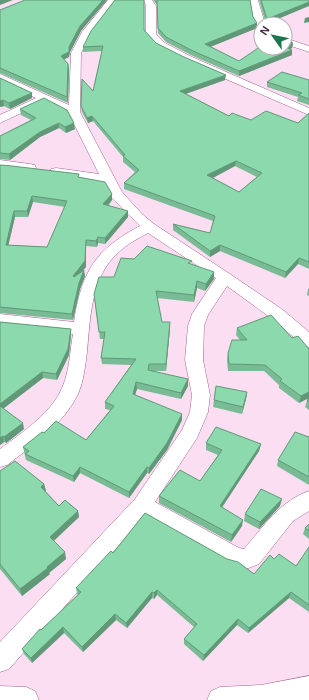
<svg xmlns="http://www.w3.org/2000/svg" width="309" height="700" font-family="Arial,sans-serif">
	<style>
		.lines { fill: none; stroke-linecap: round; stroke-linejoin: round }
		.minor-casing { stroke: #a26491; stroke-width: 1 }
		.minor { fill: #fff; fill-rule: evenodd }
		.wall { fill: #78bb94; fill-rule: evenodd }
		.shaded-wall { fill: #619878 }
		.building { fill: #8bd9ac; stroke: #619878; fill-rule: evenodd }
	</style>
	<rect width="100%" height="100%" fill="#fbdef1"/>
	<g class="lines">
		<g class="minor-casing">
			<g id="minor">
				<path d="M 108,0 L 117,0 L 90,35 L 81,53 L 80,112 L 122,192 L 142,214 L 154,224 L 230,274 L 283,310 L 309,332 L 309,347 L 303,345 L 271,318 L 227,286 L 208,315 L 204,326 L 203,360 L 210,395 L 208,412 L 197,438 L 155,502 L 239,548 L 244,549 C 263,527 280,501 309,491 L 309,511 L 293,521 L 259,564 L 246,569 L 227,564 L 144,517 L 9,669 L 0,672 L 0,642 L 135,499 L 182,430 L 190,412 L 192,395 L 185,360 L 188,326 L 192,314 L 216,278 L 148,233 C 137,239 127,244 118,253 C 91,276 90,320 87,352 C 85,367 84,380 78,394 C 63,425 33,445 7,465 L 0,467 L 0,449 C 24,431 54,412 64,383 C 70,367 70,350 73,334 L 0,326 L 0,314 L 74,322 C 82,272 94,250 140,226 L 111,197 L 104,182 L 56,176 L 51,175 L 50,172 L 51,169 L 56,168 L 99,174 L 69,114 L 45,102 L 0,123 L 0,115 L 36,98 L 0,81 L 0,74 L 69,105 L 71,53 L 82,32 Z"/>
				<polygon points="144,0 152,0 156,6 156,34 165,43 192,57 309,108 309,115 184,61 157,47 146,35 146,6"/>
				<polygon points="250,0 258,0 265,24 261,24 261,28 258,27 254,22"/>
				<polygon points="285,38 309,46 309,52 285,44"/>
				<polygon points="0,160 30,164 35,165 36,168 35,171 30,172 0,168"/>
				<polygon points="309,676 309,700 207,700 211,691 220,687 261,685"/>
				<polygon points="0,686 26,687 35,691 39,700 0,700"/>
			</g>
		</g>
		<use href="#minor" class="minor"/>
	</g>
	<g class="wall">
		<polygon points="153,0 250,0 253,17 257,28 210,47 239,61 293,43 292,48 290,49 292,55 239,76 193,56 166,42 158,33 157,5"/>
		<polygon points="259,0 309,0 266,24"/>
		<polygon points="0,10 81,31 70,52 69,57 64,59 68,64 69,69 68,103 0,73"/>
		<path d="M 144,30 L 156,43 L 225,80 L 186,94 L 229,116 L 251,120 L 298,123 L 309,113 L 309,269 L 298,264 L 285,278 L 220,251 L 210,257 L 173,230 L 173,224 L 210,233 L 213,221 L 124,189 L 124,183 L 135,172 L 123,162 L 123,157 L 93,121 L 88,123 L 82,112 L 81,106 L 93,91 L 102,51 L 83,52 L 83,47 ZM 235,166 L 257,177 L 239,192 L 213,178 Z"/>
		<polygon points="0,78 32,93 32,98 10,109 4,106 0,107"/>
		<polygon points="309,80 309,105 297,101 298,97 267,87 267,82"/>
		<polygon points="20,109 75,129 66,133 59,128 40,137 10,160 0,159 0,136 31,120 21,115"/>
		<path d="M 0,165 L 79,177 L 112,200 L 108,206 L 128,211 L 128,217 L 105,244 L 98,243 L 97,247 L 86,246 L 86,267 L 82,271 L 85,276 L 80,289 L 73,320 L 0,313 ZM 33,202 L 65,207 L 47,247 L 8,245 L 15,217 L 28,217 Z"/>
		<polygon points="191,265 214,272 214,279 205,291 197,288 194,302 157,298 162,322 170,328 166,371 151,371 188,386 181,399 137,389 135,395 182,420 167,450 149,474 147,473 129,498 80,473 74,482 26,460 23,447 44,433 86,440 110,410 105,409 105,402 131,365 102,364 101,358 104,339 100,339 94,294 114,277"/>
		<polygon points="309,288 309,296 307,295 308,289"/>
		<polygon points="0,322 71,329 71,335 69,355 57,380 43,378 3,409 24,429 6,443 4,442 0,445"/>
		<polygon points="237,328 292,338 309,349 309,410 305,407 308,398 299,403 279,388 279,385 264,371 228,371 227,360 228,353 240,340 236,335"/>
		<polygon points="247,392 246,399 242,414 213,407 214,400"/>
		<polygon points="309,437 309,485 277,466 278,460"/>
		<polygon points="206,443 261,444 259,451 222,507 242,526 231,542 159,503 159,496 200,481 218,455 206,450"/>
		<polygon points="0,471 44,484 46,491 45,491 59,506 78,511 79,517 54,541 66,559 49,573 50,574 22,596 0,569"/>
		<polygon points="280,506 259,529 244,521 245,514"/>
		<polygon points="309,524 309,539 303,534 305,528"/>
		<polygon points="309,547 309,612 289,598 248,633 237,625 203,661 184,644 184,639 194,627 157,595 154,599 152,598 127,628 116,620 83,652 64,633 32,663 24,654 22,649 41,630 78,595 77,594 76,588 113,553 227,559 254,574 274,559 296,566"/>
	</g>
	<g class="shaded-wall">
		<polygon points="0,0 13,0 0,5"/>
		<polygon points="103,0 107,0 81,31 70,52 69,57 61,61 61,56 80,26"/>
		<polygon points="309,2 309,6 266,24 267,19"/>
		<polygon points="309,17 309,22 304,23 305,18"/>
		<polygon points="257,23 257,28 205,49 205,44"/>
		<polygon points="293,43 292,48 284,53 285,47"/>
		<polygon points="292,50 292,55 239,76 239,71"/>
		<polygon points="68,64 69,69 68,103 67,97"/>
		<polygon points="226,75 225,80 179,96 180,91"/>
		<polygon points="32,93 32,98 10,109 9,103"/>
		<polygon points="3,100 4,106 0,107 0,101"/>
		<polygon points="92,116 93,121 88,123 87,118"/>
		<polygon points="59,123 59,128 40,137 10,160 9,154 40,132"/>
		<polygon points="74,123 75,129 66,133 65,127"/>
		<polygon points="236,161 235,166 207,181 207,175"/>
		<polygon points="112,194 112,200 104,210 103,204"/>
		<polygon points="32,196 33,202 28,217 27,211"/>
		<polygon points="14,211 15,217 7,251 6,245"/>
		<polygon points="128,211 128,217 105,244 105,238"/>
		<polygon points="98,237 98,243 97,247 96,241"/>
		<polygon points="86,240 86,267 73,282 73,276"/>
		<polygon points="220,245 220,251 210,257 210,251"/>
		<polygon points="299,258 298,264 285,278 286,272"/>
		<polygon points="84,270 85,276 80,289 73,320 72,314 79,283"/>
		<polygon points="214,272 214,279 205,291 206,284"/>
		<polygon points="197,281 197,288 194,302 194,295"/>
		<polygon points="170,322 170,328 166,371 166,364"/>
		<polygon points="71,329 71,335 69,355 57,380 56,374"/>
		<polygon points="42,372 43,378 0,411 0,404"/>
		<polygon points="188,379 188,386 181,399 181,393"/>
		<polygon points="136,382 137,389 133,401 133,394"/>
		<polygon points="247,392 246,399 242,414 243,407"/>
		<polygon points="309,392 309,398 299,403 301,396"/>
		<polygon points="182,414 182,420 167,450 149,474 149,468"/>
		<polygon points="23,423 24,429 6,443 4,437"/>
		<polygon points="3,436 4,442 0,445 0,438"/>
		<polygon points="261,444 259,451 219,512 220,506"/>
		<polygon points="80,467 80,473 74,482 73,476"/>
		<polygon points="147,467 147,473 129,498 129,492"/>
		<polygon points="44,484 46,491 42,494 41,487"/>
		<polygon points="282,499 280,506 259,529 260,522"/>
		<polygon points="78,511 79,517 51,543 50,537"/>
		<polygon points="243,520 242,526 231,542 232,535"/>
		<polygon points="65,552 66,559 49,573 50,574 22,596 20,589"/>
		<polygon points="157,590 157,595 154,599 154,593"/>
		<polygon points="152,592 152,598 127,628 126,623"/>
		<polygon points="291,592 289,598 248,633 249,628"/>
		<polygon points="115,614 116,620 83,652 82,647"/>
		<polygon points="238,619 237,625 203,661 204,655"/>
		<polygon points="63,627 64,633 32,663 31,658"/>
	</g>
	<g class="building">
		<polygon points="25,0 103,0 80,26 69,47 69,52 61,56 68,64 67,97 0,68 0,10"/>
		<path d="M 115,0 L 144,0 L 144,30 L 156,43 L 184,57 L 226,75 L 180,91 L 229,116 L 232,113 L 251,120 L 266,111 L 298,123 L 309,113 L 309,262 L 299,258 L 286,272 L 220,245 L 210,251 L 173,224 L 210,233 L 215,216 L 124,183 L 139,170 L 123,156 L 125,155 L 92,116 L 87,118 L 81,106 L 82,79 L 93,91 L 103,46 L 83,47 L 91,31 ZM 236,161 L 262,173 L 239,192 L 207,175 Z"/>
		<polygon points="157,0 250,0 253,17 257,23 205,44 239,61 261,46 261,48 285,48 285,47 292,50 239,71 193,51 166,37 158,28"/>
		<polygon points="261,0 309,0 309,2 267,19"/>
		<polygon points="285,40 293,43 285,47"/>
		<polygon points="282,72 309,80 309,99 298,95 302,93 267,82"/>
		<polygon points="0,78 32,93 9,103 3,100 0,101"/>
		<polygon points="44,98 67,110 74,123 65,127 59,123 40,132 9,154 0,153 0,136 36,118 20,109"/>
		<path d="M 0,165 L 12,166 L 79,174 L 78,177 L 105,182 L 112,194 L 103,204 L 128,211 L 105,238 L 98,237 L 96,241 L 86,240 L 85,261 L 73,276 L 74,277 L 84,270 L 79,283 L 72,314 L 0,307 ZM 32,196 L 67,201 L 47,247 L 6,245 L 14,211 L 27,211 Z"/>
		<polygon points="147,246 192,261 188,263 214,272 206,284 197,281 194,295 156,291 162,322 170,322 166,364 149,364 148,370 188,379 181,393 136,382 133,394 182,414 167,443 149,468 147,467 129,492 80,467 73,476 25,454 29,451 23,447 42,432 44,433 56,421 86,440 114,406 105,402 136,359 101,358 105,332 99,332 94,294 99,277 114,277 121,258 134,259"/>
		<polygon points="271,315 292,338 298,336 309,349 309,392 301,396 280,381 282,379 265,365 229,364 228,353 232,340 247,340 237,328"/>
		<polygon points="0,322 71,329 68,349 56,374 42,372 0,404"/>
		<polygon points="216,386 247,392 243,407 214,400"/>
		<polygon points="309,397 309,402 307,401"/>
		<polygon points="0,406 23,423 4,437 3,436 0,438"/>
		<polygon points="216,427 261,444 220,506 243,520 232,535 159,496 180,470 200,481 222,450 206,443"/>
		<polygon points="295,432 309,437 309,477 278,460"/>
		<polygon points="15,461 44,484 41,487 59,506 65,500 78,511 50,537 65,552 47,567 48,568 20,589 0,564 0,471"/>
		<polygon points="261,489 282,499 260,522 245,514"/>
		<polygon points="145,513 227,559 238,562 254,574 270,555 274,559 279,554 296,566 309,547 309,605 291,592 249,628 238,619 204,655 184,639 197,624 157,590 154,593 152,592 126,623 115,614 82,647 63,627 31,658 22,649 40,629 41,630 81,592 76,588 111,551 113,553"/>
		<polygon points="309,524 309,531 305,528"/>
	</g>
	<g transform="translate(273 36) rotate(303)"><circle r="19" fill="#ffffff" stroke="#b3a9b0"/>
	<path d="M0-3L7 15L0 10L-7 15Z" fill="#1a764c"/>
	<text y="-6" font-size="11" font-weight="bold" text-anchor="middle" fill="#42273a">N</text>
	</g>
</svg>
